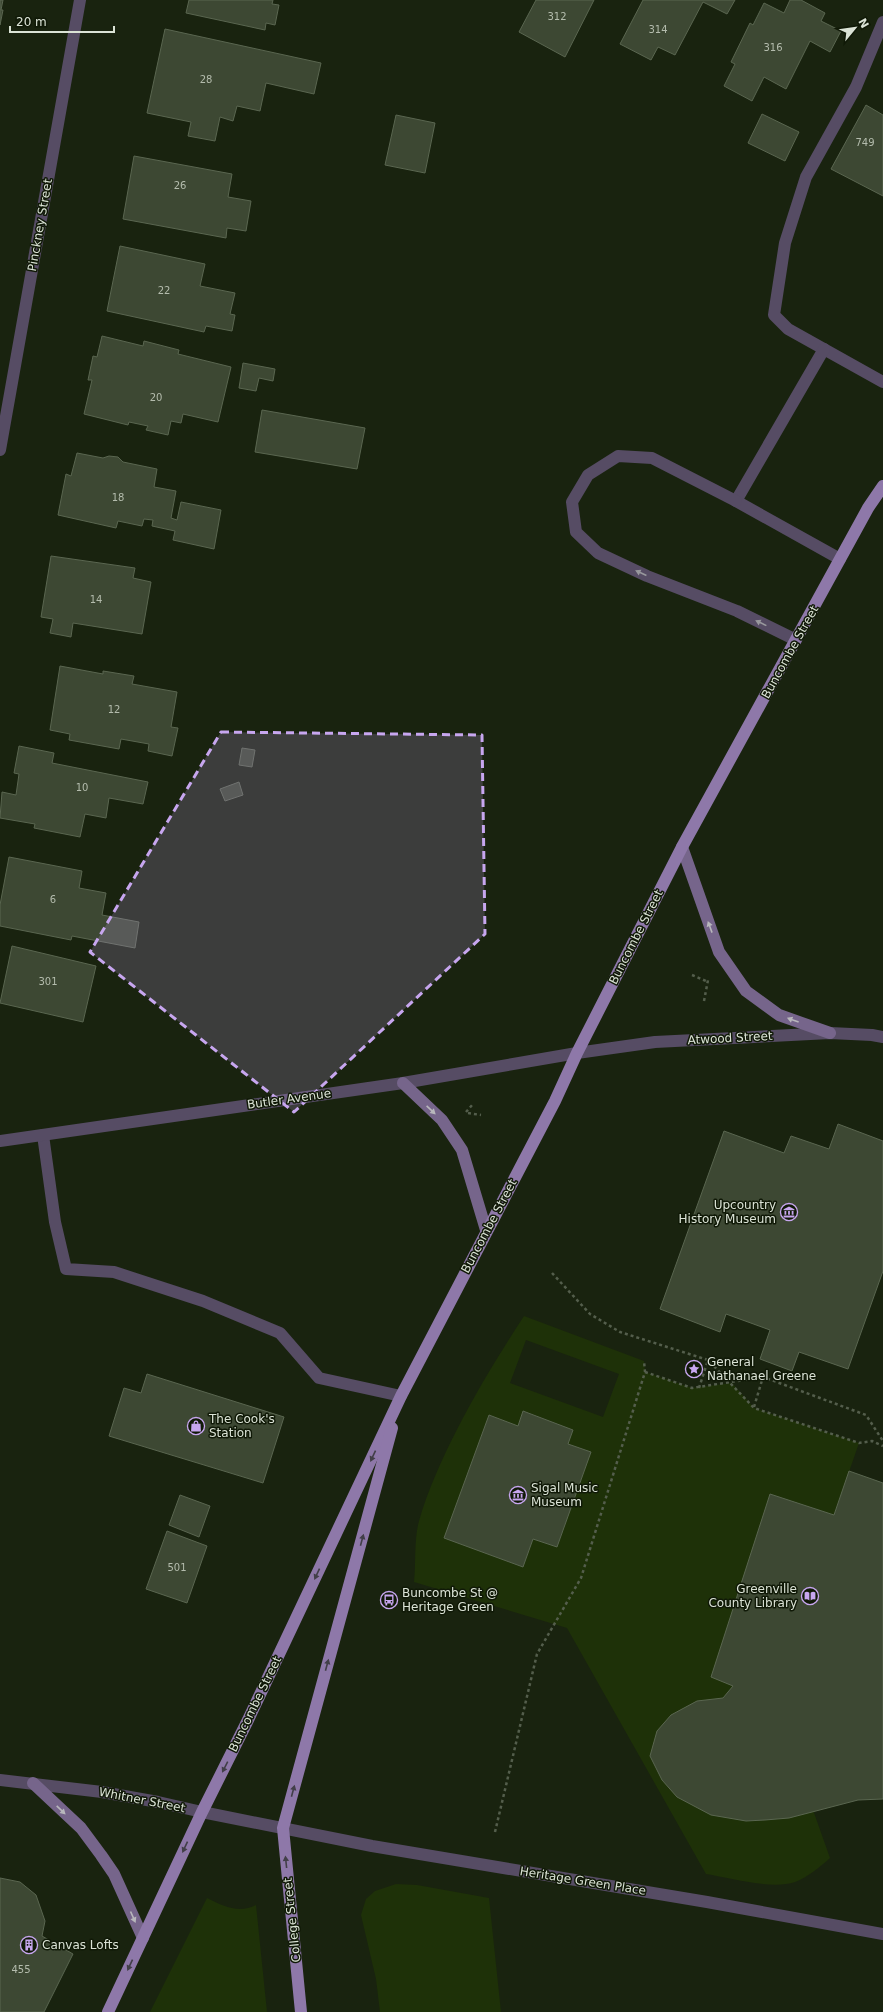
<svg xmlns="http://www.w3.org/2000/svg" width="883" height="2012" font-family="'DejaVu Sans',sans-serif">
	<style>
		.green { fill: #1e3108; fill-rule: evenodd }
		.building { fill: #3d4833; stroke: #5a6650 }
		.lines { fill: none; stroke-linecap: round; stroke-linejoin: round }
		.path { stroke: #545e4c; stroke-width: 2.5; stroke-dasharray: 3 3; stroke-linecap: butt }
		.service { stroke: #564c64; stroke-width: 12 }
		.minor { stroke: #564c64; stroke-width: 12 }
		.tertiary { stroke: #564c64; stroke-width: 12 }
		.secondary { stroke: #76658b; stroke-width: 12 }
		.primary { stroke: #8e78a9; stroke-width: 12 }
		.oneway { fill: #98989d }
		.oneway2 { fill: #b8b7bc }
		.oneway3 { fill: #423f48 }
		.marked { fill: #c7a6ef; fill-opacity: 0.2; stroke: #c7a6ef; stroke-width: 3; stroke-dasharray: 8 5; stroke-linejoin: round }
		.labels { text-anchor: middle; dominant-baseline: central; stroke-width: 3; stroke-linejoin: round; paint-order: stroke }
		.number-label { font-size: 10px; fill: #b4bcad }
		.street-label { font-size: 12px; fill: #dbe3d6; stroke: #101907 }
		.poi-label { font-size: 12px; fill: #dbe3d6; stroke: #101907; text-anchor: start }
	</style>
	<rect width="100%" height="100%" fill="#19230f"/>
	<g class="green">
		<path d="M 524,1316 L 644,1361 L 645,1372 L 692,1388 L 732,1383 L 754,1408 L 859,1443 L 834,1515 L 770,1494 L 712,1677 L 733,1686 L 723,1698 L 746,1821 L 789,1818 L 813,1810 L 830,1858 C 820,1867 808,1877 795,1882 C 772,1890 731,1878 706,1874 L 567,1628 L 414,1582 C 416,1564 414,1538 419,1521 C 439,1453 485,1376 524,1316 ZM 526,1340 L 619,1374 L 603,1417 L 510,1383 ZM 524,1411 L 573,1430 L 568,1444 L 591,1452 L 557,1547 L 533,1539 L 523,1567 L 445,1538 L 489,1415 L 518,1426 Z"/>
		<polygon points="396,1884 417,1885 489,1898 501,2012 380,2012 376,1979 361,1915 366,1899 375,1891"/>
		<path d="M 207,1898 C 223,1906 239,1914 256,1905 L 267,2012 L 150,2012 Z"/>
	</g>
	<g class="building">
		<polygon points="0,0 3,0 1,10 3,10 0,25"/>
		<polygon points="189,0 273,0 272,4 279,5 275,25 266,23 265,30 186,13"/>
		<polygon points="536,0 594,0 565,57 519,32"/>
		<polygon points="643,0 735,0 727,14 703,2 675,55 658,47 651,60 620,44"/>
		<polygon points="790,0 801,0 825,13 821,21 841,31 830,52 810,41 786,89 764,77 752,101 724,86 735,64 731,62 750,23 753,25 764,3 784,13"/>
		<polygon points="165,29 321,63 314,94 266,83 260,111 237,106 233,121 220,117 215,141 188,136 191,122 147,113"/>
		<polygon points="866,105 883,115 883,196 831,169"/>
		<polygon points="762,114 799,132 785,161 748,143"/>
		<polygon points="396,115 435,123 425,173 385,165"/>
		<polygon points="134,156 232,174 228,197 251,201 246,231 227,228 226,238 123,219"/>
		<polygon points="120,246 205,264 200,286 235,293 230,314 235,315 232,331 206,326 204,332 107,311"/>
		<polygon points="102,336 143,346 144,341 179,350 178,354 231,367 218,422 183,414 181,423 171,421 168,435 146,430 148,426 129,422 128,425 84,414 92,380 88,380 93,356 97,357"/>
		<polygon points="243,363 275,369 273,381 259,378 256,391 239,388"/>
		<polygon points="262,410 365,428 357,469 255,452"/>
		<polygon points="77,453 103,458 109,456 118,457 123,462 157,469 154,487 176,491 171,518 177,520 181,502 221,510 214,549 173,540 175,531 152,526 153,520 144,519 142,526 118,521 116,528 58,515 66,474 71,476"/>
		<polygon points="51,556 135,568 133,578 151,582 142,634 73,623 71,637 50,633 53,619 41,617"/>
		<polygon points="60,666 103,674 103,671 134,676 132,684 177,692 171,727 178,728 172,756 148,751 149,744 121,739 119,749 69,740 70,734 50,730"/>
		<polygon points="19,746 54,753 52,763 148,782 143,804 109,798 106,818 85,814 80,837 34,828 35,824 0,818 2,792 16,795 19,774 14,773"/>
		<polygon points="242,748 255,750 252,767 239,765"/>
		<polygon points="239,782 243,795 225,801 220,789"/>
		<polygon points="9,857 82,871 79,888 106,893 102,915 139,922 135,948 72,936 71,940 0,926 0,905"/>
		<polygon points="12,946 96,966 83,1022 0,1003"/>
		<polygon points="838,1124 883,1141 883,1271 848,1369 799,1352 792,1371 760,1359 770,1330 726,1314 720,1332 660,1309 724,1131 784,1153 791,1136 829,1149"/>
		<polygon points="147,1374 284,1417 263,1483 109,1436 124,1388 141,1393"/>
		<polygon points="523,1411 573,1430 568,1444 591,1452 557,1547 533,1539 523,1567 444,1538 489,1415 518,1426"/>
		<polygon points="849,1471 883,1483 883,1799 858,1800 789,1818 765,1820 746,1821 711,1815 677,1797 662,1780 650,1756 657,1731 671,1715 697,1701 723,1698 733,1686 711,1677 770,1494 834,1515"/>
		<polygon points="180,1495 210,1506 199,1537 169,1525"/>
		<polygon points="167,1531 207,1546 187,1603 146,1589"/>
		<polygon points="0,1878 20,1882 36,1895 45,1921 42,1936 73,1954 44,2012 0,2012"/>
	</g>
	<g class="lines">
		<g class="path">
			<polyline points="692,975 706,981"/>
			<polyline points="704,1001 708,980"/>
			<polyline points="466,1112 473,1104"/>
			<polyline points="468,1113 481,1115"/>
			<polyline points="552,1273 590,1314 620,1332 708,1360 754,1408 859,1443 872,1441 883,1446"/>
			<polyline points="645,1372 692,1388 763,1377 866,1415 883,1441"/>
			<polyline points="699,1388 708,1360"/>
			<polyline points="754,1407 763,1377"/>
			<polyline points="495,1832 537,1654 581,1578 645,1372 644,1361"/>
		</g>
		<g class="service">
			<polyline points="883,22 856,87 806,177 785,243 774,315 788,329 883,382"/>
			<polyline points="824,349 736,501 840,559"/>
			<polyline points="736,501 652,458 618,456 588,475 572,502 576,532 598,553 647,576 737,611 796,640"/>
			<polyline points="43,1135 55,1222 66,1269 114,1272 203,1301 280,1333 319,1378 401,1396"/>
		</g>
		<g class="minor">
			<polyline points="0,450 80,0"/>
			<polyline points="0,1780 102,1792 158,1802 202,1812 372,1846 707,1902 883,1934"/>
		</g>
		<polyline class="tertiary" points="0,1141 403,1083 577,1053 655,1042 830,1033 872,1035 883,1037"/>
		<g class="secondary">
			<polyline points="682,847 719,952 746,991 779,1015 830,1033"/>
			<polyline points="403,1083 442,1120 462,1150 486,1230"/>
			<polyline points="33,1783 81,1828 101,1855 114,1874 143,1938"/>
		</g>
		<g class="primary">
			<polyline points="108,2012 202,1812 248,1720 401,1396 555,1101 577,1053 682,847 868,508 883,486"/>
			<polyline points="301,2012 283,1828 392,1428"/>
		</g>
	</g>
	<defs><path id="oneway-solid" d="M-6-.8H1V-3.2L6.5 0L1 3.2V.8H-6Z"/></defs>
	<g class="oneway">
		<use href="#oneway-solid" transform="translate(641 573) rotate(-155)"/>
		<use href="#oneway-solid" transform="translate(761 623) rotate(-154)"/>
	</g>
	<g class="oneway2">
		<use href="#oneway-solid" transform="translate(710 927) rotate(-110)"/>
		<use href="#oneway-solid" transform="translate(793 1020) rotate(-160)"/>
		<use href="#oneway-solid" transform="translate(431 1110) rotate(43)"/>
		<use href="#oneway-solid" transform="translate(61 1810) rotate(44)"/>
		<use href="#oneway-solid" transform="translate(133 1917) rotate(66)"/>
	</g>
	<g class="oneway3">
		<use href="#oneway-solid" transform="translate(373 1456) rotate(115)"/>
		<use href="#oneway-solid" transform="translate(362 1540) rotate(-75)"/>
		<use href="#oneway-solid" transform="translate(317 1574) rotate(115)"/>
		<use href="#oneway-solid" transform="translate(327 1665) rotate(-75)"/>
		<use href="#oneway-solid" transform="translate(225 1767) rotate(117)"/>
		<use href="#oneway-solid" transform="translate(293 1791) rotate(-75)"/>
		<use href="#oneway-solid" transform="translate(185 1847) rotate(115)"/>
		<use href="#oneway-solid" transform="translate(286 1862) rotate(-96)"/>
		<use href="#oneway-solid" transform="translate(130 1965) rotate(115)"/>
	</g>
	<path class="marked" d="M 221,732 L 482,735 L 485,934 L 294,1112 L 90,952 Z"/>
	<defs>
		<g id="museum-ring" transform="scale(0.9)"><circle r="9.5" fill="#101907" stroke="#c7a6ef" stroke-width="1.5"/><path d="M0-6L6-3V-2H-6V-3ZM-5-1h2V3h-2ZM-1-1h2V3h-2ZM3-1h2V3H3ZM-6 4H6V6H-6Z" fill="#c7a6ef"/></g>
		<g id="sight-ring" transform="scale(0.9)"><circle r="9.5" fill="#101907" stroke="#c7a6ef" stroke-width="1.5"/><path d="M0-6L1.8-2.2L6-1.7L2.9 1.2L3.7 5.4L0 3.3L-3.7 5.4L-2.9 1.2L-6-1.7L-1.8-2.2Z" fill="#c7a6ef"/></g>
		<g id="shop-ring" transform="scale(0.9)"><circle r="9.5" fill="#101907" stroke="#c7a6ef" stroke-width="1.5"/><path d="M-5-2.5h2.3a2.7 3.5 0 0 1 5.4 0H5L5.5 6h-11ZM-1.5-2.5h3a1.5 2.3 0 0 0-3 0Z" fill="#c7a6ef"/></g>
		<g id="library-ring" transform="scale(0.9)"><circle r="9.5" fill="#101907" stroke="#c7a6ef" stroke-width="1.5"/><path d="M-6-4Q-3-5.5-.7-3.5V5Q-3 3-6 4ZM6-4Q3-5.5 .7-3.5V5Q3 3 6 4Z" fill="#c7a6ef"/></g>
		<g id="bus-ring" transform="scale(0.9)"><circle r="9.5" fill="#101907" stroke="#c7a6ef" stroke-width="1.5"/><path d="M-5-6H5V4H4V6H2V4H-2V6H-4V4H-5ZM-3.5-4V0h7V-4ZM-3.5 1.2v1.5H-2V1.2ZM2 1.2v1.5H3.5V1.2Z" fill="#c7a6ef"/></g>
		<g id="building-ring" transform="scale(0.9)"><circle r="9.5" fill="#101907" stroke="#c7a6ef" stroke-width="1.5"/><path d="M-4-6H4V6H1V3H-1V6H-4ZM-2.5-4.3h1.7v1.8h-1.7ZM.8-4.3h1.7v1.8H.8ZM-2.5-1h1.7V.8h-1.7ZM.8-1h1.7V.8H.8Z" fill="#c7a6ef"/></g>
	</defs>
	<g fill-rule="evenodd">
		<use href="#museum-ring" x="789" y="1212"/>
		<use href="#sight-ring" x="694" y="1369"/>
		<use href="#shop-ring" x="196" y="1426"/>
		<use href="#museum-ring" x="518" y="1495"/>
		<use href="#library-ring" x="810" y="1596"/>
		<use href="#bus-ring" x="389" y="1600"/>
		<use href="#building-ring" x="29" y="1945"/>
	</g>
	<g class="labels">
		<g class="number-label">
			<text x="557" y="16">312</text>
			<text x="658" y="29">314</text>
			<text x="773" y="47">316</text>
			<text x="206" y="79">28</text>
			<text x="865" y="142">749</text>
			<text x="180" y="185">26</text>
			<text x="164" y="290">22</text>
			<text x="156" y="397">20</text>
			<text x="118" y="497">18</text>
			<text x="96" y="599">14</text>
			<text x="114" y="709">12</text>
			<text x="82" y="787">10</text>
			<text x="53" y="899">6</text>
			<text x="48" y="981">301</text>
			<text x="177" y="1567">501</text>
			<text x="21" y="1969">455</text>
		</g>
		<g class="street-label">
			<text transform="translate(40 225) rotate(-80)">Pinckney Street</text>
			<text transform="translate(790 652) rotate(-61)">Buncombe Street</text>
			<text transform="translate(636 937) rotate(-63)">Buncombe Street</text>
			<text transform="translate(730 1038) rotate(-3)">Atwood Street</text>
			<text transform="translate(289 1099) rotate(-8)">Butler Avenue</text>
			<text transform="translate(489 1226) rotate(-62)">Buncombe Street</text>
			<text transform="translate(255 1704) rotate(-64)">Buncombe Street</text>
			<text transform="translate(142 1800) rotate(11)">Whitner Street</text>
			<text transform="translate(583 1881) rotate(9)">Heritage Green Place</text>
			<text transform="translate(292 1920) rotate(-96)">College Street</text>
		</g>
		<g class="poi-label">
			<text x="776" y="1205" text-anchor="end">Upcountry<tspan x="776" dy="14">History Museum</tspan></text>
			<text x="707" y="1362">General<tspan x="707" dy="14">Nathanael Greene</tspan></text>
			<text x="209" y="1419">The Cook's<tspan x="209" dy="14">Station</tspan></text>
			<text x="531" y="1488">Sigal Music<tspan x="531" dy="14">Museum</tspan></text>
			<text x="797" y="1589" text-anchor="end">Greenville<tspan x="797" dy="14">County Library</tspan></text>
			<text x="402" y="1593">Buncombe St @<tspan x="402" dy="14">Heritage Green</tspan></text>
			<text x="42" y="1945">Canvas Lofts</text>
		</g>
	</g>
	<g transform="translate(855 28) rotate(61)" stroke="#101907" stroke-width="3" paint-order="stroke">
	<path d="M0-3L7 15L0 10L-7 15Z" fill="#dbe3d6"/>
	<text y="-6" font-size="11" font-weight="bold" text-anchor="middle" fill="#dbe3d6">N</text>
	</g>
	<path d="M10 26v6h104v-6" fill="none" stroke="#dbe3d6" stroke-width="2"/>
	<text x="16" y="26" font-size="12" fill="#dbe3d6" stroke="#101907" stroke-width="3" paint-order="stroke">20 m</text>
</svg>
